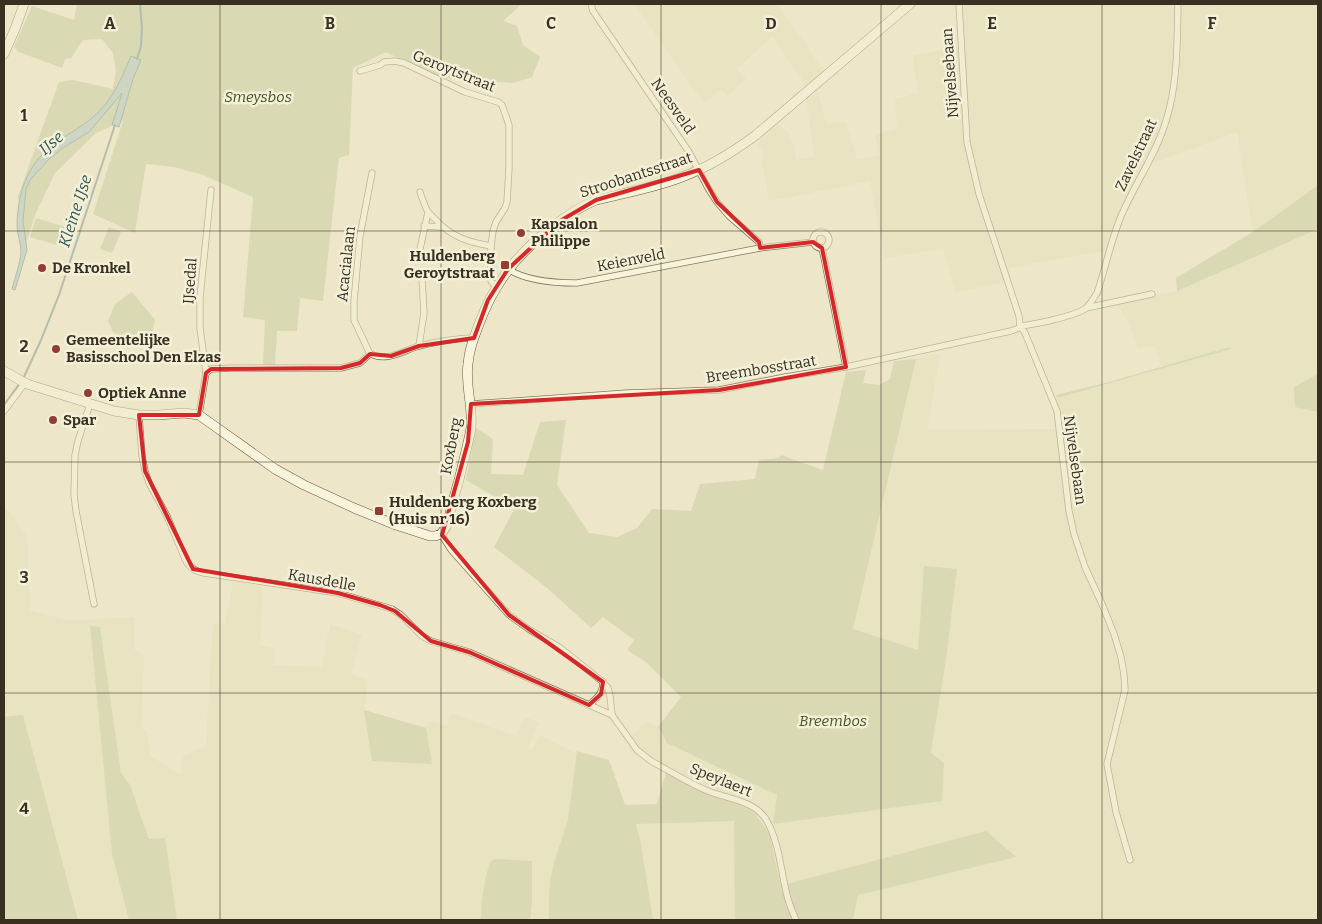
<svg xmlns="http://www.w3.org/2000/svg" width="1322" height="924" font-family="Bitter,serif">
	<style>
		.farmland { fill: #e2e0b6 }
		.green { fill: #c0cb9c }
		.water { fill: #a9c1bd; stroke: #708f8b }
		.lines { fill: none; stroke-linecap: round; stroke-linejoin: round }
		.stream { stroke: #708f8b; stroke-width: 2 }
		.street-casing { stroke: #88795e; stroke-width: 7 }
		.secondary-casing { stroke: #6a5b41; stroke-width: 10 }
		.street { stroke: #f8f3db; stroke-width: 5.5 }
		.secondary { stroke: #f8f3db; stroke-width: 9 }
		.marked { fill: none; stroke: #d62828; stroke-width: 4; stroke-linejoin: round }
		.grid { fill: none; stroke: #393021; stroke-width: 1; stroke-opacity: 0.55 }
		.poi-dot { fill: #943c31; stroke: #f4f0d8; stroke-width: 2 }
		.labels { text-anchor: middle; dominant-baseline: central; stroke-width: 5; stroke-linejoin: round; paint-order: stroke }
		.street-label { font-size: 15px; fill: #393021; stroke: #f4f0d8 }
		.park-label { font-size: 15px; font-style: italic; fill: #445528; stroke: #f4f0d8 }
		.poi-label { font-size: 15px; font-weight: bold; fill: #393021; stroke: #f4f0d8; text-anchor: start }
		.water-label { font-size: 16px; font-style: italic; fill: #315658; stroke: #f4f0d8 }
		.grid-label { font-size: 16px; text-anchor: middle; font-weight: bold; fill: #393021; stroke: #f4f0d8; stroke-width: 5; stroke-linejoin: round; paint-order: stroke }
	</style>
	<rect width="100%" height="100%" fill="#ede6c8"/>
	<g class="farmland">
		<polygon points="634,4 777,4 824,71 806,85 772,36 737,69 746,79 727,96 721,89 704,103"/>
		<polygon points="962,4 1318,4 1318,185 1253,232 1237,132 1151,164 1127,207 1113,249 1009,268 1011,281 956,292 943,248 885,258 870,181 769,201 762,161 764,157 764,154 757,144 777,124 787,131 794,145 796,160 815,156 806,99 818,92 826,124 846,122 857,160 880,155 875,135 897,129 895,99 918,93 913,56 964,45"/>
		<polygon points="1318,229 1318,374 1294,387 1295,407 1318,412 1318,920 177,920 165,839 149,839 130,785 121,773 100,627 90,626 112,854 129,920 79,920 23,716 4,717 4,509 10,512 27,536 30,610 68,621 134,617 134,649 144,656 141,728 147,730 150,756 181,775 182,760 185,755 206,746 213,623 225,624 233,582 262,586 260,645 274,648 275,665 322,667 330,624 362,635 351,674 368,680 364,710 432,764 426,728 430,721 447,726 452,713 515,736 525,717 539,723 528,747 532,751 540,735 576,753 609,760 624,805 658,805 667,774 654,767 656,762 645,754 631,736 647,722 658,727 667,743 778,795 773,823 931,754 946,660 957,570 924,566 918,650 853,629 916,359 940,354 927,430 1056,429 1054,412 1049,400 1162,369 1155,345 1138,348 1127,319 1117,305 1177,291"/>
	</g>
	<g class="green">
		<polygon points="77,4 522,4 503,21 517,26 523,45 540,57 532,77 513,83 439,78 386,52 353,68 349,155 339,158 323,301 300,298 297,331 277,331 275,365 263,365 265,320 243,317 253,197 203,175 174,167 146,164 135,233 93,214 123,121 96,133 55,173 35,215 25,246 18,196 59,82 73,80 113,89 116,69 113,53 102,39 83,40 71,58 65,59 62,68 19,52 14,47 32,6 74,20"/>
		<polygon points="1318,185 1318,229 1177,291 1176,278 1253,232"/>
		<polygon points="36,218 69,228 63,247 30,237"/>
		<polygon points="109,227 121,232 112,253 100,249"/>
		<polygon points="132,292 155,320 149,347 128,340 113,332 108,321 115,304"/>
		<polygon points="1230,347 1231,349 1057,398 1056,395 1109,382"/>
		<polygon points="916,359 853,629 918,650 924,566 957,569 946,660 931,753 944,763 942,801 773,824 777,795 667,743 658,727 681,697 646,662 627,650 634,640 603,617 591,628 546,587 494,547 515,508 466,480 476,428 493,439 491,474 523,475 540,422 566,420 557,485 589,533 617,537 637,528 652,509 691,511 700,484 755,479 759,460 779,458 781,455 823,470 846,372 866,370 863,383 879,385 890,379 894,361"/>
		<polygon points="1318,374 1318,412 1295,407 1294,387"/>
		<polygon points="90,626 100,627 121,773 130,785 149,839 165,838 177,920 129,920 112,854"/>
		<polygon points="364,710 426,728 432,764 372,761"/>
		<polygon points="23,715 78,920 4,920 4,717"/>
		<polygon points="577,751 609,760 625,805 657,804 666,773 694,789 743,806 755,813 770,835 777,870 787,907 792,920 735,920 734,821 636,824 641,844 653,920 549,920 549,902 550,881 554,863 568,820"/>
		<polygon points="986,831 1016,857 858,895 853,920 797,920 787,884"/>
		<path d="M 495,859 L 532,861 L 532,900 L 530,920 L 481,920 C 481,900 484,881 490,862 Z"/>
	</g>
	<path class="water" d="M 131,56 L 141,60 L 133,79 L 119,127 L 112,125 L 122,93 L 89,132 L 63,148 L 48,160 L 31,179 L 26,189 L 23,221 L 27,250 L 15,290 L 12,289 C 15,277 20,264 21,252 C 21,243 17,234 17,226 C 17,207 21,187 30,171 C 46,143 70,136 93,117 C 112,102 122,77 131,56 Z"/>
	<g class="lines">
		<g class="stream">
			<polyline points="137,59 141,46 142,28 140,4"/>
			<polyline points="23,379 41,340 59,295 115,125"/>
			<polyline points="4,405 20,383"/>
		</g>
		<g class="street-casing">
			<g id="street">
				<polyline points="591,4 593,11 689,152 708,188 717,202 729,216 759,242 760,248"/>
				<polyline points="959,4 967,142 979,194 1019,316 1020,326 1025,333 1057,411 1069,511 1074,534 1085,567 1102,604 1114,634 1121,657 1124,675 1125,690 1107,764 1116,812 1130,860"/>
				<polyline points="360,71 380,65 384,62 395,61 404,63 465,92 498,102 502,105 509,125 509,168 507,202 505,208 496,222 493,231 491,246 491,281 496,287"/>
				<path d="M 420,192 C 422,198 424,204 427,210 C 429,214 432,216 435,219 C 451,237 468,242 491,246"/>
				<polyline points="424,226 442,227"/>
				<circle cx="821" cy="240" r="8"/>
				<polyline points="822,248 846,367"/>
				<polyline points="420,249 428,212"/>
				<path d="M 508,269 C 526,281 556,283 577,283 L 760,248 L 813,242"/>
				<polyline points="1086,308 1152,294"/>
				<polyline points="419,346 424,313 422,279"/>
				<polyline points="370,354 354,320 354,301 360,236 372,173"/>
				<path d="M 370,354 C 389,362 402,351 419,346 C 436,342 457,338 474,338"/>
				<polyline points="206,373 211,369 232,368 341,368 360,363 370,354"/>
				<polyline points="90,404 78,441 75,455 74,495 76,511 94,604"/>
				<path d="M 471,404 L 627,393 L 719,390 L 785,377 L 846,367 L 1011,331 L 1019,328 L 1020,326 C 1037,324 1071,317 1085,309 C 1090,305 1093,299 1097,293 C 1106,267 1111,239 1122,214 C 1136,182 1156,154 1166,121 C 1178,83 1177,43 1178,4"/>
				<polyline points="4,411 25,383"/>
				<path d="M 139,415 L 142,456 L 145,471 L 149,483 L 167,516 L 185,559 C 189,568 195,571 204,573 L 338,593 L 392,609 L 401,615 L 422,636 L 431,641 L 469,652 L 612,715"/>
				<polyline points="199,415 206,373 200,328 200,297 211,190"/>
				<polyline points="441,534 452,551 509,615 530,630 559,647 603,682"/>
				<path d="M 589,705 C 597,698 603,693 603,682 L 608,688 L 610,696 L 612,715 L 637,750 L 651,761 C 670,771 688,783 708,791 C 730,800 758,800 769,825 C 779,845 781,870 786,891 C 788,902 792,911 796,920"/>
			</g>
		</g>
		<g class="secondary-casing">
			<g id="secondary">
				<polyline points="4,54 15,29 24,4"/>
				<path d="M 4,371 L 27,384 L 114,411 L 139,415 L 158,415 L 184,413 L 199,415 L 275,469 L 304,485 L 354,508 L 396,525 L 430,536 L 435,536 L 441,534 L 446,527 C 451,512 454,495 459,480 C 463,462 468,445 471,428 C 473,406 465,385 468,364 C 469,351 473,339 478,327 C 493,285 515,256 551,228 C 565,217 579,207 596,200 C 624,193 654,188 682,177 C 709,167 733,152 756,135 L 910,4"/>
			</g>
		</g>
		<use href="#street" class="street"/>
		<use href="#secondary" class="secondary"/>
	</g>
	<path d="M0 0H1322V924H0ZM 699,170 L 717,202 L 759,242 L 760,248 L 813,242 L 822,248 L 846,367 L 719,390 L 471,404 L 468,442 L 442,535 L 509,615 L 603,682 L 601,694 L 589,705 L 469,652 L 431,641 L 395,611 L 380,605 L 338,593 L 193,569 L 145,471 L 139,415 L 199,415 L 206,373 L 211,369 L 341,368 L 360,363 L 370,354 L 391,356 L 419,346 L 474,338 L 488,300 L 508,269 L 560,221 L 596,200 Z" fill="#ede6c8" fill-opacity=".55" fill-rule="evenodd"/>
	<path class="marked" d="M 699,170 L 717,202 L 759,242 L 760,248 L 813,242 L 822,248 L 846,367 L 719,390 L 471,404 L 468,442 L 442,535 L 509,615 L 603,682 L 601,694 L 589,705 L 469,652 L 431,641 L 395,611 L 380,605 L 338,593 L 193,569 L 145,471 L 139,415 L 199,415 L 206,373 L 211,369 L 341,368 L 360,363 L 370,354 L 391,356 L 419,346 L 474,338 L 488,300 L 508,269 L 560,221 L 596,200 Z"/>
	<path class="grid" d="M 220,4 L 220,920M 441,4 L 441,920M 661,4 L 661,920M 881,4 L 881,920M 1102,4 L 1102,920M 4,231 L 1318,231M 4,462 L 1318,462M 4,693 L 1318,693"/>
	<g class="poi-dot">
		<circle cx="521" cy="233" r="5"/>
		<rect x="500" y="260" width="10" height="10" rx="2.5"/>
		<circle cx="42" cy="268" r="5"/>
		<circle cx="56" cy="349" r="5"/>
		<circle cx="88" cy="393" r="5"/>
		<circle cx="53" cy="420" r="5"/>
		<rect x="374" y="506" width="10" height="10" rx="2.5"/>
	</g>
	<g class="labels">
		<g class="street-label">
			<text transform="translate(454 71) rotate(22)">Geroytstraat</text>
			<text transform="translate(950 73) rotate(-94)">Nijvelsebaan</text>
			<text transform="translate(673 106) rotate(55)">Neesveld</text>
			<text transform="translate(1136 155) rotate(-65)">Zavelstraat</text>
			<text transform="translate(636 175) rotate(-18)">Stroobantsstraat</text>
			<text transform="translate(631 260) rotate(-11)">Keienveld</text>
			<text transform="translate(346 264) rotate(-84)">Acacialaan</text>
			<text transform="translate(190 281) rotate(-86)">IJsedal</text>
			<text transform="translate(761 369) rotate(-9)">Breembosstraat</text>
			<text transform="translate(451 446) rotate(-79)">Koxberg</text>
			<text transform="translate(1075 460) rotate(82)">Nijvelsebaan</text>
			<text transform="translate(322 580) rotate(10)">Kausdelle</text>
			<text transform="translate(721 780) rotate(22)">Speylaert</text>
		</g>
		<g class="park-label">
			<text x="258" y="97">Smeysbos</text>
			<text x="833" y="721">Breembos</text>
		</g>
		<g class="poi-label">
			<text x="531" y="224">Kapsalon<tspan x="531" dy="17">Philippe</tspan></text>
			<text x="495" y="256" text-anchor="end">Huldenberg<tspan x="495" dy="17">Geroytstraat</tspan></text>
			<text x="52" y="268">De Kronkel</text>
			<text x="66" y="340">Gemeentelijke<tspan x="66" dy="17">Basisschool Den Elzas</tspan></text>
			<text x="98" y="393">Optiek Anne</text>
			<text x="63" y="420">Spar</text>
			<text x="389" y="502">Huldenberg Koxberg<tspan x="389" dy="17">(Huis nr 16)</tspan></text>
		</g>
		<g class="water-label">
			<text transform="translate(51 143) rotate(-41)">IJse</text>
			<text transform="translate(75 211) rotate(-72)">Kleine IJse</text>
		</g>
	</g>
	<g class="grid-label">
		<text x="110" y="29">A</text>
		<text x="330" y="29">B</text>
		<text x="551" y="29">C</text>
		<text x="771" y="29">D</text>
		<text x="992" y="29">E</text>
		<text x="1212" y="29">F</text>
		<text x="24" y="121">1</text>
		<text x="24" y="352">2</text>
		<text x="24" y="583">3</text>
		<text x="24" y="814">4</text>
	</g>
	<rect width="1322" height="924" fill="none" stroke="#393021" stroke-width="10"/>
</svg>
